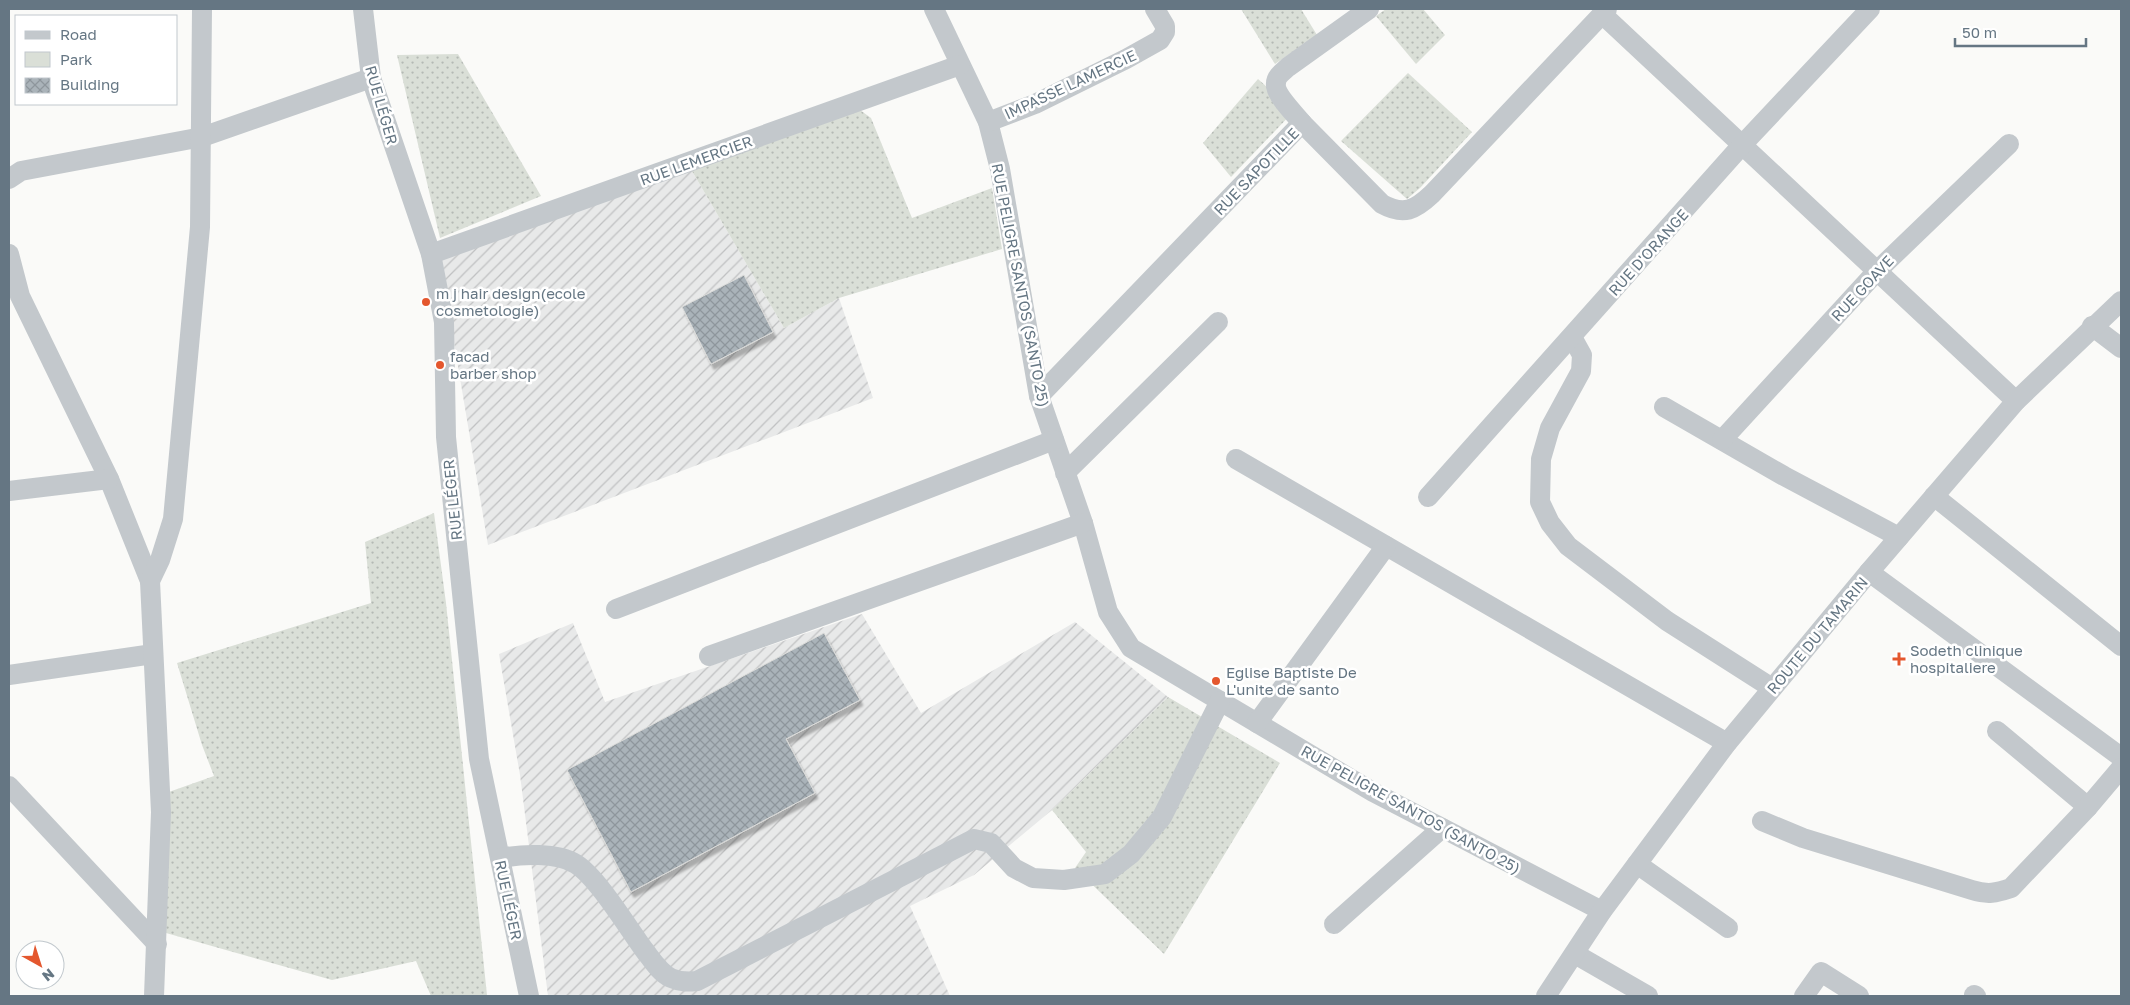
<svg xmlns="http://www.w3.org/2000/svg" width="2130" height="1005" font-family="'Golos Text',sans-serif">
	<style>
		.industrial { fill: url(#industrial-furrows) }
		.green { fill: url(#green-dots) }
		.building { fill: url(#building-cross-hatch); stroke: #dcdcda; filter: url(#shadow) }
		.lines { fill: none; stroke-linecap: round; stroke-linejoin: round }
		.minor { stroke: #c3c8cc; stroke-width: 20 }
		.poi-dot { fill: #e4572e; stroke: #fff; stroke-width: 2 }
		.labels { text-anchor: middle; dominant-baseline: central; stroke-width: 5; stroke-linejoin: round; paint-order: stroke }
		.street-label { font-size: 15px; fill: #657683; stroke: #fff }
		.poi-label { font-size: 15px; fill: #657683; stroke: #fff; text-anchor: start }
	</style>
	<defs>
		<pattern id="industrial-furrows" width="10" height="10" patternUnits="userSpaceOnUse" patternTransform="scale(1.25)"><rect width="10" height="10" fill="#e8e9e9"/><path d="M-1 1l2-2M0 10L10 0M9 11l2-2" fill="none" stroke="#c0c1c2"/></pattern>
		<pattern id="green-dots" width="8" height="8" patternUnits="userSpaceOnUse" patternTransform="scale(1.25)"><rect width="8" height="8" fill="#dadfd7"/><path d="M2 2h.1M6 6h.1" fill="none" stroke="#b4b9b4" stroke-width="1.8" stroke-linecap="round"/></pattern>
		<pattern id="building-cross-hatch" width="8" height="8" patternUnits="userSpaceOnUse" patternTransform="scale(1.25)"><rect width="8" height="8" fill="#aab3b9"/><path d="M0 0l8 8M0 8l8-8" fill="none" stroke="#8e969c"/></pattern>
		<filter id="shadow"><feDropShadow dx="3" dy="5.5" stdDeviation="1" flood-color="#0004"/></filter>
	</defs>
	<rect width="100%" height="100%" fill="#fafaf8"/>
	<g class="industrial">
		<polygon points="689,166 784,328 839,298 873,398 488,545 440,259"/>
		<polygon points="862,614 921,713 1075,622 1168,697 1052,810 974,875 910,906 950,996 548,996 520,775 499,654 573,623 605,702"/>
	</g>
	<g class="green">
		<polygon points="1241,9 1301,9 1317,35 1275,64"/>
		<polygon points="1386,9 1423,9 1445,35 1416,64 1376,16"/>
		<polygon points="458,54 541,196 440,238 397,55"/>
		<polygon points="1408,73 1472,132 1420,188 1407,199 1341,141"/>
		<polygon points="1258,79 1294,111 1231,177 1203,143"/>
		<polygon points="860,110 871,118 912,218 992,188 1002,249 839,298 784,328 689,166"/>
		<polygon points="434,513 446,603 487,995 431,996 416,961 332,980 166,933 166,793 214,776 202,745 177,663 371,603 365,542"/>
		<polygon points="1168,697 1280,763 1164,954 1075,868 1086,852 1052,810"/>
	</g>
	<g class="building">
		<polygon points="744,275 773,332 711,364 682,307"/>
		<polygon points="824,633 860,700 786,739 815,793 631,892 567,770"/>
	</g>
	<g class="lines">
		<g class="minor">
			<polyline points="363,9 371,78 431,254 444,322 446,437 479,759 529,996"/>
			<polyline points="934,9 988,122 1000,169 1039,396 1083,523 1108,612 1131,648 1373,792 1602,911"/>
			<polyline points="1602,14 2016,401"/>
			<polyline points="988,122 1035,104 1126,59 1160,40 1165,32 1165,26 1155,9"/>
			<path d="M 1302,123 C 1295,114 1274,94 1276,83 C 1276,76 1284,71 1288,67 L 1369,9"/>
			<polyline points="9,179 21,171 202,137 371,78"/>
			<polyline points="9,254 20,296 109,479 150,581"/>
			<polyline points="431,254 960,65"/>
			<polyline points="2092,326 2121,348"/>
			<polyline points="1572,337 1582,355 1581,371 1550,428 1541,459 1540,502 1550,523 1568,546 1667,621 1772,688"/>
			<path d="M 1039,396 L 1302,123 L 1382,204 C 1404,216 1415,210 1432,194 L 1607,9"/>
			<polyline points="1664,407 1784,476 1899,537"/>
			<polyline points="1722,440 1877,271 2009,144"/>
			<polyline points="1236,459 1727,743"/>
			<polyline points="1065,473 1218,322"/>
			<polyline points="9,491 109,479"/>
			<polyline points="1934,496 2121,646"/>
			<polyline points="1428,497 1742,145 1870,9"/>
			<polyline points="1869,572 2121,757"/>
			<polyline points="616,609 1054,440"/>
			<polyline points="709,656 1083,523"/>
			<polyline points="9,675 153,654"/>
			<polyline points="1257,723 1386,546"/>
			<polyline points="1997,731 2088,807"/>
			<polyline points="9,786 157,944"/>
			<path d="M 1762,821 L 1803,838 L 1972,890 C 1988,895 1996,893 2011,888 L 2088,807 L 2121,768"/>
			<path d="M 501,858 C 521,854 557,852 576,864 C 598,878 628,928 645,951 C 652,960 660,973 671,978 C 680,982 687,982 697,981 L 974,839 L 991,843 L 1014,868 L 1033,878 L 1064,880 L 1105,874 L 1131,854 L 1162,817 L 1220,701"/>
			<polyline points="1637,864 1728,928"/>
			<polyline points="1334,924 1442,828"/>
			<polyline points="1575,954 1648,996"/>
			<polyline points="1974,995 1976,996"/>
			<polyline points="154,996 161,812 150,581 160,560 173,519 200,227 202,9"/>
			<polyline points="1546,996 1602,911 1727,743 1869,572 2016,401 2121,301"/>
			<polyline points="1804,996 1821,972 1859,996"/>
		</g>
	</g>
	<g class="poi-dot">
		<circle cx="426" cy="302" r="5"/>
		<circle cx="440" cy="365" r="5"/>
		<path d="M1896.5 651.5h5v5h5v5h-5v5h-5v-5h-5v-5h5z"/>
		<circle cx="1216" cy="681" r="5"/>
	</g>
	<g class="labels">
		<g class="street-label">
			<text transform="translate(1070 84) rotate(-25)">IMPASSE LAMERCIE</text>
			<text transform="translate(382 105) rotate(74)">RUE LÉGER</text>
			<text transform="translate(696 160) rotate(-20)">RUE LEMERCIER</text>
			<text transform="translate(1256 171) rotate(-46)">RUE SAPOTILLE</text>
			<text transform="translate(1648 252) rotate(-48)">RUE D'ORANGE</text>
			<text transform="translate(1021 285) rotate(79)">RUE PELIGRE SANTOS (SANTO 25)</text>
			<text transform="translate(1862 288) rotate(-47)">RUE GOAVE</text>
			<text transform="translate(452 500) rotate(-96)">RUE LÉGER</text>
			<text transform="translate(1817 635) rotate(-50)">ROUTE DU TAMARIN</text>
			<text transform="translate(1411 809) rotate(29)">RUE PELIGRE SANTOS (SANTO 25)</text>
			<text transform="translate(509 900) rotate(78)">RUE LÉGER</text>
		</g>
		<g class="poi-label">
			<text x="436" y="293">m j hair design(ecole<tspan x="436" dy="17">cosmetologie)</tspan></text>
			<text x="450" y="356">facad<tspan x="450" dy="17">barber shop</tspan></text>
			<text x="1910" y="650">Sodeth clinique<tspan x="1910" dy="17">hospitaliere</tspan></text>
			<text x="1226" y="672">Eglise Baptiste De<tspan x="1226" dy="17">L'unite de santo</tspan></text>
		</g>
	</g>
	<rect width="2130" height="1005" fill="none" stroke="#657683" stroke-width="20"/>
	<rect x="15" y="15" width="162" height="90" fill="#ffffff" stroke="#c1c8cd"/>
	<rect x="25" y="31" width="25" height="8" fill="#c3c8cc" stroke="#c1c8cd"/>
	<text x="60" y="40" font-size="15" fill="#657683">Road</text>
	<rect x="25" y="52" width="25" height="15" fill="#dadfd7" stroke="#c1c8cd"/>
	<text x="60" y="65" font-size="15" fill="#657683">Park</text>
	<rect x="25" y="78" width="25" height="15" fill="url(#building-cross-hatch)" stroke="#c1c8cd"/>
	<text x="60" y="90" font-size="15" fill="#657683">Building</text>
	<g transform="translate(40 965) rotate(141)"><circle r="24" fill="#ffffff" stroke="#c1c8cd"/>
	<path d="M0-4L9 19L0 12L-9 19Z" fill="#e4572e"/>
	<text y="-8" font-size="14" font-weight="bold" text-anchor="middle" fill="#657683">N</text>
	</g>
	<path d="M1955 38v8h131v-8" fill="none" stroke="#657683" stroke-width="2.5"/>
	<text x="1962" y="38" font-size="15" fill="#657683" stroke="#ffffff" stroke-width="4" paint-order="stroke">50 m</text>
</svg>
